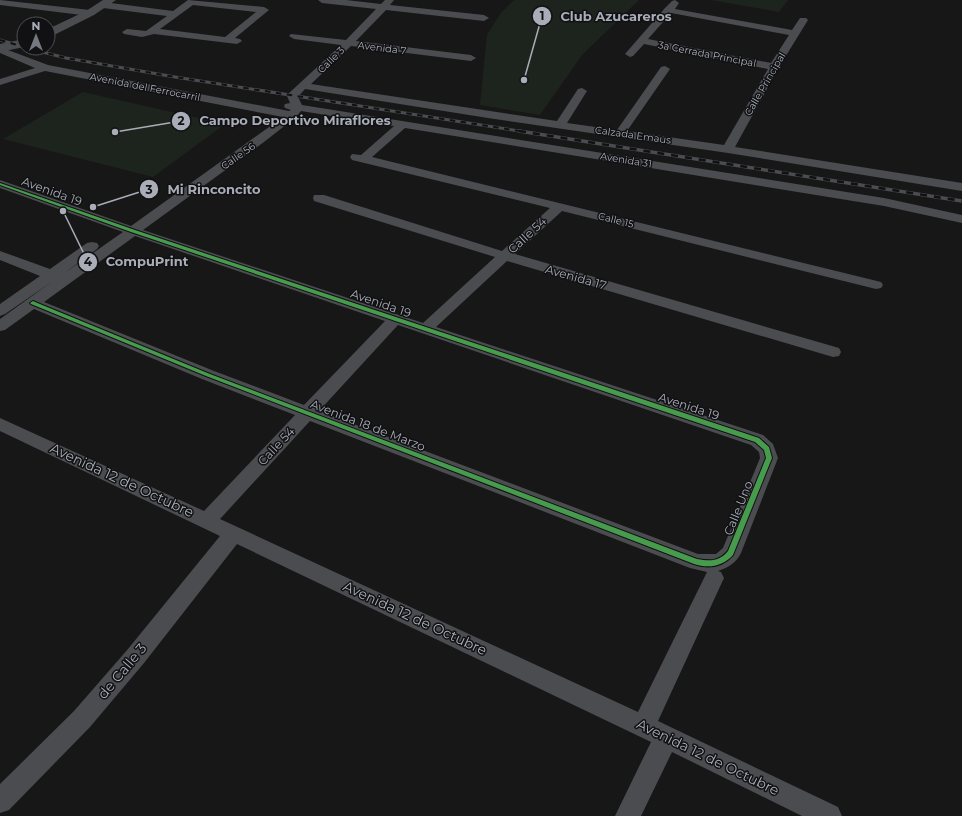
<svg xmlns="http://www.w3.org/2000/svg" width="962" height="816" font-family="Montserrat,sans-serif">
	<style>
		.green { fill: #1d241e }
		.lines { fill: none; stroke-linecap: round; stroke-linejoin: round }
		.minor { fill: #4b4c50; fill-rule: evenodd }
		.tertiary { fill: #4b4c50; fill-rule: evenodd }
		.rail-far1-casing { stroke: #4b4c4f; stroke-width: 3 }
		.rail-casing { stroke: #4b4c4f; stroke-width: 3.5 }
		.rail-far1 { stroke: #111113; stroke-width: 2; stroke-dasharray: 5.5; stroke-linecap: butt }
		.rail { stroke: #111113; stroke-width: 2.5; stroke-dasharray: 7; stroke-linecap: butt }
		.cycleway-casing { stroke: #111113; stroke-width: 2 }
		.cycleway { fill: #469c4c; fill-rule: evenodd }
		.labels { text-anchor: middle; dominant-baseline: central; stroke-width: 3; stroke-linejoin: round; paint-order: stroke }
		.far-street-label { font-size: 10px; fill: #a8adb8; stroke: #111113 }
		.street-label { font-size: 12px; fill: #a8adb8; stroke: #111113 }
		.near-street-label { font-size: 14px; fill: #a8adb8; stroke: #111113 }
		.leader { fill: none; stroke: #a8adb8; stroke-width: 1.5 }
		.callout-dot { fill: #a8adb8; stroke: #111113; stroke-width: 1.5 }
		.mark-label { font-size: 12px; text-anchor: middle; font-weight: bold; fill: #111 }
		.callout-label { font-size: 13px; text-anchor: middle; font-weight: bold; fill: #a8adb8; stroke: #111113; stroke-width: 3; stroke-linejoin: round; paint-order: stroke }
	</style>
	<rect width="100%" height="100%" fill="#171717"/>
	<g class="green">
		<polygon points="514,0 639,0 582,55 540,115 480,105 487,35 500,14"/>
		<polygon points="711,0 788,0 779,12"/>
		<polygon points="83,92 225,124 153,177 3,139"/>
	</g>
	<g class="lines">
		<g class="minor">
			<polygon points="0,0 90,10 95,13 90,16 0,5"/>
			<path d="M 188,0 L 264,7 L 269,10 L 235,38 L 240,39 L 242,41 L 237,44 L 154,34 L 142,37 L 124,34 L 122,32 L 127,29 L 146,31 L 167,16 L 103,8 L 99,5 L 103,2 L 173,11 ZM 193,5 L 256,12 L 225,37 L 160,29 Z"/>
			<path d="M 318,0 L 346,0 L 381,4 L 385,0 L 394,0 L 390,5 L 484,15 L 489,18 L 484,21 L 386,10 L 356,41 L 471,55 L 476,58 L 471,61 L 351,46 L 311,84 L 557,121 L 578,89 L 582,88 L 587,91 L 567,123 L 617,130 L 661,67 L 665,66 L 670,69 L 627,131 L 724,145 L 768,69 L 644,44 L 633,56 L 630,57 L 625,54 L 665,8 L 672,1 L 675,0 L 679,3 L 675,9 L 792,30 L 800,18 L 806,18 L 808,20 L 779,67 L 735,147 L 962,183 L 962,191 L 728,153 L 488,118 L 305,89 L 298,97 L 302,105 L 884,198 L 962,215 L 962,223 L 884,206 L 405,128 L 372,157 L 881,282 L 883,285 L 881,288 L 876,289 L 562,211 L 515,254 L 839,348 L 841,352 L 839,356 L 833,357 L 507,261 L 436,327 L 763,435 L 773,444 L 778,458 L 741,553 C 736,563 729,567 718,571 L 721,572 L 724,578 L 658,721 L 838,807 L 842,816 L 802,816 L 672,752 L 641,816 L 615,816 L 651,742 L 237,544 L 144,663 L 90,727 L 9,810 L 0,813 L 0,784 L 74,711 L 128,649 L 220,536 L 0,431 L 0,418 L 204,511 L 295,415 L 202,379 L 34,309 L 5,330 L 0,331 L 0,319 L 53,281 L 5,314 L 0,316 L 0,304 L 40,276 L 0,260 L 0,251 L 50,269 L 87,243 L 92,242 L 97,243 L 99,246 L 97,249 L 63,274 L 123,232 L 0,188 L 0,180 L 131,226 L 283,117 L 45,71 L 0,85 L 0,79 L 35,68 L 0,53 L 0,47 L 48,65 L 289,111 L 291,110 L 285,108 L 284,106 L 285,104 L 290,103 L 287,96 L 288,94 L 341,45 L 294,39 L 289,36 L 291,34 L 346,40 L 376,9 L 322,3 ZM 671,13 L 789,35 L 771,63 L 648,39 ZM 301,111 L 394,126 L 361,155 L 352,154 L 350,157 L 352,160 L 550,208 L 502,251 L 324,195 L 314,195 L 313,198 L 314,201 L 495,257 L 423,323 L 143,230 L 264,142 L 296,117 ZM 135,236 L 385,321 L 304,405 L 214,371 L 44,302 ZM 398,325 L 751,445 L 759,452 L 760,458 L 723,548 L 716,554 L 698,554 L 319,411 ZM 310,421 L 690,568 L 707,572 L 638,712 L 220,519 Z"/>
		</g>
		<g class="tertiary">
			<polygon points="103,0 116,0 94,15 48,38 48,29 86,11"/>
			<polygon points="24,39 24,47 0,52 0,44"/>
		</g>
		<g class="rail-far1-casing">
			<g id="rail-far1">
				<polyline points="0,40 24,47"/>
				<polyline points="27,48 66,58 175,77 526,132"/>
			</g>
		</g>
		<g class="rail-casing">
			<polyline id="rail" points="519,131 962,201"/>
		</g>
		<use href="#rail-far1" class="rail-far1"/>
		<use href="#rail" class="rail"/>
		<g class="cycleway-casing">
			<path id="cycleway" d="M 0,183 L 135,230 L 759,438 L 769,447 L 772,458 L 733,555 C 723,566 709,569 694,564 L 206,376 L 31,304 L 30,303 L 33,301 L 35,302 L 210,374 L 697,559 C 710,561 719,562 728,551 L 766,458 L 764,450 L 755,442 L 131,232 L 0,185 Z"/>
		</g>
		<use href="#cycleway" class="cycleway"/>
	</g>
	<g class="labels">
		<g class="far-street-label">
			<text transform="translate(382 48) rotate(7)">Avenida 7</text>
			<text transform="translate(707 54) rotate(11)">3a Cerrada Principal</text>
			<text transform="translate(331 60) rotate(-44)">Calle 3</text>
			<text transform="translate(765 84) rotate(-60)">Calle Principal</text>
			<text transform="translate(145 87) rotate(11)">Avenida del Ferrocarril</text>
			<text transform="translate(633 135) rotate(8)">Calzada Emaus</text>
			<text transform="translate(238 156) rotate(-35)">Calle 56</text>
			<text transform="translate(626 160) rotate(9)">Avenida 31</text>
			<text transform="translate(616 220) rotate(14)">Calle 15</text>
		</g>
		<g class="street-label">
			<text transform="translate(52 191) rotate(20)">Avenida 19</text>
			<text transform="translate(527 235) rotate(-43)">Calle 54</text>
			<text transform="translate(576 277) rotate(16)">Avenida 17</text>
			<text transform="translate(381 303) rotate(19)">Avenida 19</text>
			<text transform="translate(689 406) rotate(18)">Avenida 19</text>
			<text transform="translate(368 425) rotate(21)">Avenida 18 de Marzo</text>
			<text transform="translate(276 446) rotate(-47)">Calle 54</text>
			<text transform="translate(738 508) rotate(-68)">Calle Uno</text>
		</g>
		<g class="near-street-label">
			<text transform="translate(122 480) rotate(25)">Avenida 12 de Octubre</text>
			<text transform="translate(415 618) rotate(25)">Avenida 12 de Octubre</text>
			<text transform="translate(122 671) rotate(-50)">de Calle 3</text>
			<text transform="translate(708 757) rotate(26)">Avenida 12 de Octubre</text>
		</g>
	</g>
	<path class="leader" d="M524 80L542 16M115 132L181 121M93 207L149 189M63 211L88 262"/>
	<g class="callout-dot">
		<circle cx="524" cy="80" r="4"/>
		<circle cx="115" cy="132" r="4"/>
		<circle cx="93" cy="207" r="4"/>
		<circle cx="63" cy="211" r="4"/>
		<circle cx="542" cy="16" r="10"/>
		<circle cx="181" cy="121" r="10"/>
		<circle cx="149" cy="189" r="10"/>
		<circle cx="88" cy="262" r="10"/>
	</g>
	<g class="mark-label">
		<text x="542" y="20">1</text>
		<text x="181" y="125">2</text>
		<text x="149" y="194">3</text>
		<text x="88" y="266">4</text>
	</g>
	<g class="callout-label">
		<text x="616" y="21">Club Azucareros</text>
		<text x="295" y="125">Campo Deportivo Miraflores</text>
		<text x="214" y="194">Mi Rinconcito</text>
		<text x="147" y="266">CompuPrint</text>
	</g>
	<g transform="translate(36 36)"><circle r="19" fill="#111113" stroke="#4d4f55"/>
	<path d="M0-3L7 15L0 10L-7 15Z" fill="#757880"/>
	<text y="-6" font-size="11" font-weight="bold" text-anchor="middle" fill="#a8adb8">N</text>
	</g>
</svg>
